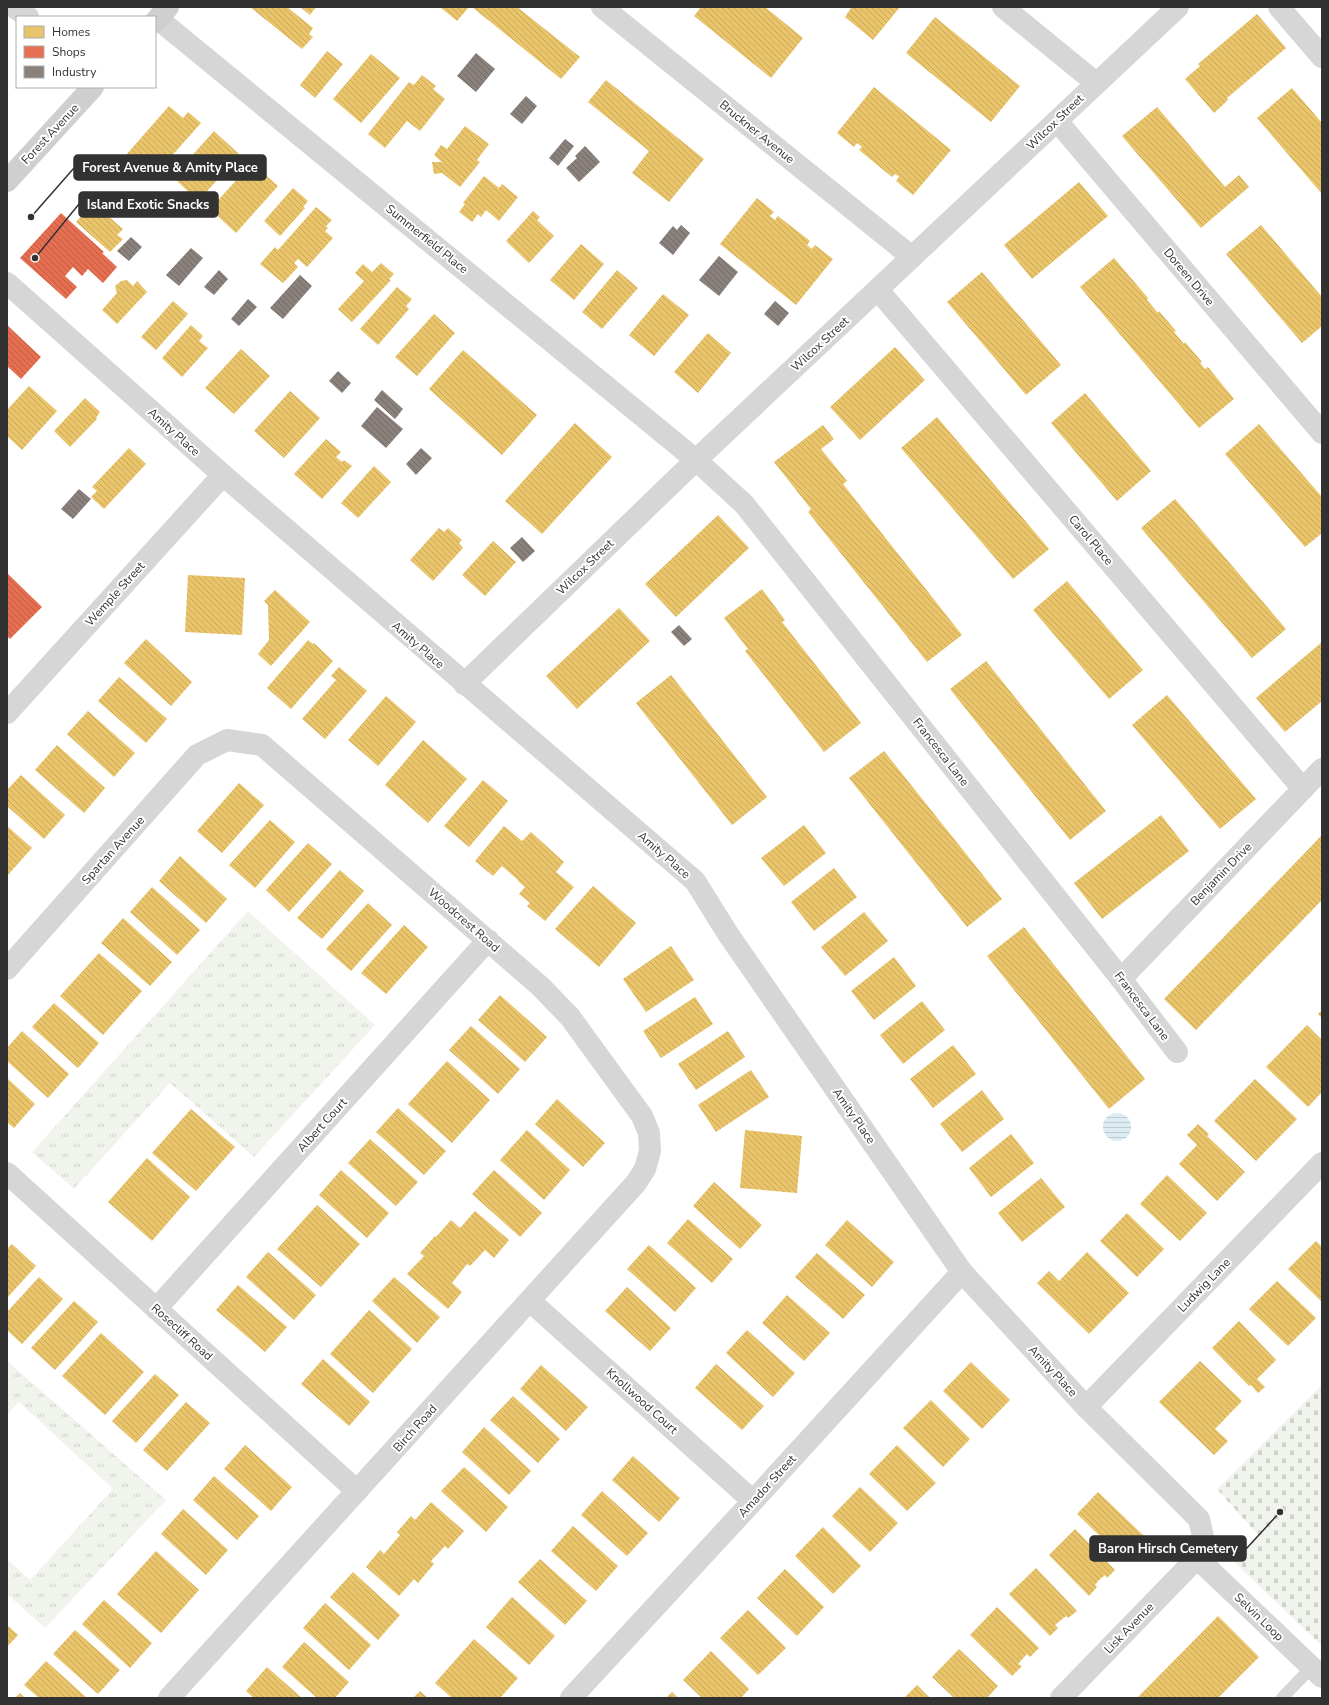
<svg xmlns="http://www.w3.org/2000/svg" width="1329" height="1705" font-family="'Nunito Sans',sans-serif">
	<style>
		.grass { fill: url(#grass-tufts) }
		.cemetery { fill: url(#cemetery-stones) }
		.water { fill: url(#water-rules) }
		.homes { fill: url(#homes-back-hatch) }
		.shops { fill: url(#shops-back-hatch) }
		.industry { fill: url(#industry-back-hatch) }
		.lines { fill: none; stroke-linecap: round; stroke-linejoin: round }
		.lane { stroke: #d6d6d6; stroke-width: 12 }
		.street { stroke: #d6d6d6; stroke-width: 22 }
		.secondary { stroke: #cfcfcf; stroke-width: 22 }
		.labels { text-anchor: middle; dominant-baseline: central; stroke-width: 4; stroke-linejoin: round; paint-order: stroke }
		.street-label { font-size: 12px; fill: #323232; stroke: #fff }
		.leader { fill: none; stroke: #323232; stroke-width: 1.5 }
		.callout-dot { fill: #323232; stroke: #fff; stroke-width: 1.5 }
		.callout { fill: #323232; stroke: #323232; stroke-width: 1.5 }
		.callout-label { font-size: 13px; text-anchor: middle; font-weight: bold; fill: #fff }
	</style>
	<defs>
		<pattern id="grass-tufts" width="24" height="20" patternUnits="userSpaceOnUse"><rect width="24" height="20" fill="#f1f4ed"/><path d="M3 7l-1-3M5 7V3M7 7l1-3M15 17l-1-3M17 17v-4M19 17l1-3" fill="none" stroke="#cfd2cc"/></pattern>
		<pattern id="cemetery-stones" width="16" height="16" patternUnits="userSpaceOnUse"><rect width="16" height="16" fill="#f1f4ed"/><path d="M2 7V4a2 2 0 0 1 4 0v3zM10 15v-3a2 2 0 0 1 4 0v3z" fill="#cfd2cc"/></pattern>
		<pattern id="water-rules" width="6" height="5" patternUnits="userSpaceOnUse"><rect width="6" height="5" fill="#ddebf2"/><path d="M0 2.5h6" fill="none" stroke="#becad0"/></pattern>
		<pattern id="homes-back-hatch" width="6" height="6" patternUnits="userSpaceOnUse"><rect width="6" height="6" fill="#e9c46a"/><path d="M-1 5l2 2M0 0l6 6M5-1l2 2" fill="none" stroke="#c8a95c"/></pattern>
		<pattern id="shops-back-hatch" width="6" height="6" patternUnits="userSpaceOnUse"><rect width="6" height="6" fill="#e76f51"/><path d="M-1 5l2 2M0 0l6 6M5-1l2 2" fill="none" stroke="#bc5c44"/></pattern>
		<pattern id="industry-back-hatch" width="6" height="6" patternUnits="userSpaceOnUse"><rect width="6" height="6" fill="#8a817c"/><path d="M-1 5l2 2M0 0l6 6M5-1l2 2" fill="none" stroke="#716a66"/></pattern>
	</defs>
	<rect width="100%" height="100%" fill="#fff"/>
	<g class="grass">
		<polygon points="248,911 375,1025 254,1157 170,1083 74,1189 32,1152"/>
		<polygon points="7,1361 166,1500 45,1628 7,1594 7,1559 30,1580 113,1489 19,1402 7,1415"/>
	</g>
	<polygon class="cemetery" points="1322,1385 1322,1646 1233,1561 1258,1535 1217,1489"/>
	<circle class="water" cx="1117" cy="1127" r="14"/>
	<g class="homes">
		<polygon points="250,7 287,7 313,28 309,34 313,37 302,49"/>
		<polygon points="300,7 316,7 310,15"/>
		<polygon points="440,7 469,7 457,21"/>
		<polygon points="472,7 517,7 580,57 561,79"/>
		<polygon points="701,7 765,7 803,38 771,78 694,16"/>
		<polygon points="850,7 900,7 873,40 845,17 851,8"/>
		<polygon points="1257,14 1286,48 1227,98 1228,100 1214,113 1185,79 1200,66 1198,64"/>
		<polygon points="935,17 1020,86 991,122 906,53"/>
		<polygon points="327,51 343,64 315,98 300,85"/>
		<polygon points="371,54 400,78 361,123 333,99"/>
		<polygon points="422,75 436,86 433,89 445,99 420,131 407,121 385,148 368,134 409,82 414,85"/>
		<polygon points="606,80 704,159 669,202 632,173 649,151 588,102"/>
		<polygon points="874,87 951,150 913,195 896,181 899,177 897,175 895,174 892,177 859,150 862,147 857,143 854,147 837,133"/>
		<polygon points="1292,88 1322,123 1322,194 1257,118"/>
		<polygon points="169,106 183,118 188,112 201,123 160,169 148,158 139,167 126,155"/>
		<polygon points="1157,107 1225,187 1239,175 1249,187 1201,228 1122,136"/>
		<polygon points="465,126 489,144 477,160 480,162 460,187 442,173 434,174 432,162 442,162 434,155 441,145 447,149"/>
		<polygon points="214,131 240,155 198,201 173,177"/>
		<polygon points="252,163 278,186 236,233 210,209"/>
		<polygon points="484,176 499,188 502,184 518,197 499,221 486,210 481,217 478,214 472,222 459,212 465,204 463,203"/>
		<polygon points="1079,182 1108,216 1032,279 1004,245"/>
		<polygon points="293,188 308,201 303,207 305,208 280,236 264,221"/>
		<polygon points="757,198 774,212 770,216 775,220 778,216 810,241 807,245 812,249 815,245 833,259 796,305 720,244"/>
		<polygon points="93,203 123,229 117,235 123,239 110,252 76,222"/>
		<polygon points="316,207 332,220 326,226 328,228 325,231 333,238 307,267 298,259 294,263 298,267 283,283 260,264 275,247 278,250"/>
		<polygon points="533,211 540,217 537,220 554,236 529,263 506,241"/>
		<polygon points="1261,225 1322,297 1322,326 1302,343 1226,254"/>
		<polygon points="581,244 604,264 574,300 550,280"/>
		<polygon points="1114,258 1148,298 1147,300 1158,313 1159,311 1176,331 1174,332 1184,344 1185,342 1202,362 1200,363 1205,369 1208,367 1234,399 1199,428 1080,287"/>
		<polygon points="381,263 394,274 389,279 391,280 352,322 338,309 364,281 355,273 363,264 372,272"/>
		<polygon points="617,270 638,288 602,329 582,312"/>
		<polygon points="982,272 1061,365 1026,395 947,302"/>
		<polygon points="127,280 133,286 137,281 147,292 117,324 102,310 117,293 115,286 121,281"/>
		<polygon points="397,287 412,299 406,306 409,309 378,345 360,329"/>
		<polygon points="663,294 689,315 654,356 629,335"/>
		<polygon points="173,301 188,314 156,350 141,337"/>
		<polygon points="434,314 455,333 417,376 395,357"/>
		<polygon points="191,325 203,336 199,341 208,348 182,377 162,358"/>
		<polygon points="708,333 731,353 698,393 674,372"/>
		<polygon points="895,347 925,380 860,440 830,407"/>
		<polygon points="241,349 270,376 234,414 205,388"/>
		<polygon points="463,350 537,415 502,455 429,389"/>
		<polygon points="29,386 57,411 22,450 7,436 7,410"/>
		<polygon points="290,391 320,418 284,458 254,431"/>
		<polygon points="1085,393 1151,471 1117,501 1051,423"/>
		<polygon points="85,398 100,412 96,418 97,419 70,447 54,431"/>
		<polygon points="937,417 1049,549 1013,579 901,448"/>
		<polygon points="575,423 612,457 542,534 505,501"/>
		<polygon points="1259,424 1322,497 1322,533 1305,547 1225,454"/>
		<polygon points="823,425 834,439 821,449 847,481 843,484 962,635 927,662 808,512 811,509 774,462"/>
		<polygon points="326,439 341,452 336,457 342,462 344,460 352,466 322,499 294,474"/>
		<polygon points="129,448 146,464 104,509 91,497 97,491 92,487"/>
		<polygon points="374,466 391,482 358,518 341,503"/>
		<polygon points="1175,499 1286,629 1252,658 1141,528"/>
		<polygon points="718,515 749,548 676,617 645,584"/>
		<polygon points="439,528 444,532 448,528 462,540 459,543 463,548 433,581 410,560"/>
		<polygon points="493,541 516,562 485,596 462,575"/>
		<polygon points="188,575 245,578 242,635 185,632"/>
		<polygon points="1067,581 1143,670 1109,699 1033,610"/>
		<polygon points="762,589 785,620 782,622 861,723 824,752 745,651 748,649 724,618"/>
		<polygon points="275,590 310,622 271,666 258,654 269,640 268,605 264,601"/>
		<polygon points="619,608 650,641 577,709 546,676"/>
		<polygon points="146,639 192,682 171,706 124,663"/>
		<polygon points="308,640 313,644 314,643 333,661 291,709 267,688"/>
		<polygon points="1322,642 1322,701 1285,732 1256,698"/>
		<polygon points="986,661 1106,811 1070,840 950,689"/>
		<polygon points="339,667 367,691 325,739 302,719 336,680 331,676"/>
		<polygon points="671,675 767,797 732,825 636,703"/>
		<polygon points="119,677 167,719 146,743 98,701"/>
		<polygon points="1167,695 1256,799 1220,829 1132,725"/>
		<polygon points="386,696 416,722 378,766 348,740"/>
		<polygon points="88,711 135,753 114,777 67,734"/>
		<polygon points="423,740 467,779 428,823 385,785"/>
		<polygon points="57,745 105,788 84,813 35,770"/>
		<polygon points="884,751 1002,899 967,927 849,778"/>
		<polygon points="21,775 65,815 44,839 7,806 7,790"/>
		<polygon points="483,780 508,801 469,847 444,826"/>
		<polygon points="239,783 264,805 222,853 197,831"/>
		<polygon points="1161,815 1189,851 1102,919 1074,883"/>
		<polygon points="270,820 295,842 255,888 229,865"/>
		<polygon points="804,825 826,853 784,886 761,858"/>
		<polygon points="7,826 32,848 7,876"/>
		<polygon points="504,826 522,841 531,832 564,862 556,872 574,887 545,921 527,906 530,903 519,894 525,887 518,881 518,880 502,866 493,876 475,861"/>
		<polygon points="1322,835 1322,900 1196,1030 1164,999"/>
		<polygon points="308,843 332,864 289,912 266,890"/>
		<polygon points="180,856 227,899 206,923 159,881"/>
		<polygon points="834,868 857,897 814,931 791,902"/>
		<polygon points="340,870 364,891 322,939 297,918"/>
		<polygon points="593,886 636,923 599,967 555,929"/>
		<polygon points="152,887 200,930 177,955 130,912"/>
		<polygon points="368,903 392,925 351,971 326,949"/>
		<polygon points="864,912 888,941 845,976 821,947"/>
		<polygon points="123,918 172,962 150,986 101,943"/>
		<polygon points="404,925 428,947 386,994 361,973"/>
		<polygon points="1024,927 1145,1079 1109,1109 987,956"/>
		<polygon points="671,946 694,980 646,1012 623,979"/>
		<polygon points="99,953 142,991 103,1035 60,996"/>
		<polygon points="894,957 916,986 874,1020 851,991"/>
		<polygon points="500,995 547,1037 525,1062 478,1020"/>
		<polygon points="695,997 713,1024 661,1058 643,1031"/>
		<polygon points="922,1001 945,1030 903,1064 880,1035"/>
		<polygon points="54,1003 99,1043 78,1068 32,1027"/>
		<polygon points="1322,1010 1322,1018 1318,1014"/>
		<polygon points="1307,1025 1322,1040 1322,1092 1308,1107 1266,1067"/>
		<polygon points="471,1026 520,1069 498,1094 449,1050"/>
		<polygon points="22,1031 69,1074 48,1098 7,1061 7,1048"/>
		<polygon points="728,1031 745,1057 696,1090 678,1064"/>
		<polygon points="953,1045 976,1074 933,1108 910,1079"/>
		<polygon points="447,1061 490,1100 452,1143 408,1104"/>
		<polygon points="751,1070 769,1097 716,1132 698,1105"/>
		<polygon points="7,1078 35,1104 14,1128 7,1122"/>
		<polygon points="1255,1079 1297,1119 1256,1161 1214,1121"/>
		<polygon points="982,1090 1004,1119 962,1152 940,1124"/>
		<polygon points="557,1099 605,1143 583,1167 535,1124"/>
		<polygon points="398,1108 446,1151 424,1175 376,1132"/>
		<polygon points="191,1109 235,1147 196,1191 152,1153"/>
		<polygon points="1198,1124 1209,1134 1207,1136 1245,1172 1217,1201 1179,1164 1197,1145 1187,1135"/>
		<polygon points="527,1130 570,1170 544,1200 500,1160"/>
		<polygon points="745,1130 802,1136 797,1193 740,1188"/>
		<polygon points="1011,1134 1034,1163 991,1197 969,1168"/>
		<polygon points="370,1139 418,1182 396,1206 348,1163"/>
		<polygon points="147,1158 190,1197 152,1241 108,1202"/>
		<polygon points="341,1170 389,1213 367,1238 319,1195"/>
		<polygon points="494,1170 542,1213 520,1237 472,1194"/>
		<polygon points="1167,1175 1207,1213 1180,1241 1140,1204"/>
		<polygon points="1041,1178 1065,1207 1022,1242 998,1213"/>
		<polygon points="714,1182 762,1225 740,1249 693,1206"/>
		<polygon points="317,1205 360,1244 321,1287 277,1249"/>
		<polygon points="475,1211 509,1240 494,1258 485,1250 470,1266 467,1264 452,1283 462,1292 448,1309 407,1274 424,1256 420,1253 435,1236 436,1237 451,1220 460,1228"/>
		<polygon points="1127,1213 1164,1249 1137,1277 1100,1241"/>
		<polygon points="688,1219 733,1259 712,1283 667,1243"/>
		<polygon points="847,1220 894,1262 872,1287 825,1245"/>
		<polygon points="1316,1241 1322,1247 1322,1302 1288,1269"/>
		<polygon points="12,1244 36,1266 7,1298 7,1249"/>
		<polygon points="649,1245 696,1288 675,1312 627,1269"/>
		<polygon points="268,1252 316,1295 294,1320 246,1277"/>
		<polygon points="1087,1252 1129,1293 1089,1334 1037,1283 1049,1271 1059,1281"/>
		<polygon points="817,1253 865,1295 843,1319 795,1277"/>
		<polygon points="39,1277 63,1299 22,1344 7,1330 7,1312"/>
		<polygon points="394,1277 440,1317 417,1343 372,1301"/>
		<polygon points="1277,1281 1316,1318 1288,1346 1249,1309"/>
		<polygon points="238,1285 287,1327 265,1352 216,1310"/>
		<polygon points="627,1287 671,1328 650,1351 605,1311"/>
		<polygon points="787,1295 830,1333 804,1361 762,1323"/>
		<polygon points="74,1301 98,1322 55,1370 31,1348"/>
		<polygon points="369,1310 412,1349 373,1393 330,1354"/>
		<polygon points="1239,1321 1276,1360 1257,1379 1265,1387 1258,1393 1251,1385 1249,1386 1212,1348"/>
		<polygon points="747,1330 795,1373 773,1397 726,1353"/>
		<polygon points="101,1333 144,1372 105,1415 62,1376"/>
		<polygon points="323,1359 370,1402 349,1426 301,1384"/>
		<polygon points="1200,1361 1242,1401 1215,1429 1228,1441 1214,1455 1159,1402"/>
		<polygon points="971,1362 1010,1400 982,1429 943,1391"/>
		<polygon points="716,1364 764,1406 742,1430 695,1388"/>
		<polygon points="541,1365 588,1407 566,1431 520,1389"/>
		<polygon points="155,1374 179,1395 136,1443 112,1421"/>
		<polygon points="513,1396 560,1439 538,1463 490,1420"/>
		<polygon points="931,1400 970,1439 943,1467 903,1428"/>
		<polygon points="186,1402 210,1423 167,1471 143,1450"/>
		<polygon points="484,1427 531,1471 509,1495 462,1452"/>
		<polygon points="245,1445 292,1487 271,1511 224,1469"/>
		<polygon points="897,1445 936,1483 907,1511 869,1474"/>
		<polygon points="633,1456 680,1498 659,1522 612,1480"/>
		<polygon points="464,1467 508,1507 486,1532 441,1491"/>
		<polygon points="214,1476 259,1516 237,1540 193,1500"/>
		<polygon points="860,1487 898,1523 870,1552 832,1516"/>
		<polygon points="602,1491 648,1533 627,1556 581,1515"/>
		<polygon points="1098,1492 1145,1537 1124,1559 1077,1514"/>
		<polygon points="431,1502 464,1531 448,1549 445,1546 431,1561 434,1564 418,1583 414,1579 399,1596 366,1567 380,1550 384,1554 400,1535 397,1532 411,1516 415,1520"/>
		<polygon points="183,1509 228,1550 206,1575 161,1534"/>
		<polygon points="573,1526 618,1566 596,1591 551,1551"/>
		<polygon points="823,1527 861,1566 833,1594 795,1556"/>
		<polygon points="1075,1529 1115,1570 1107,1578 1105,1575 1099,1580 1095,1585 1097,1587 1089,1596 1049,1555"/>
		<polygon points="156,1551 199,1590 161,1633 117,1594"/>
		<polygon points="540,1559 587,1601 565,1625 518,1582"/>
		<polygon points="1036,1568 1077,1611 1068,1618 1066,1616 1055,1625 1058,1628 1050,1636 1009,1594"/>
		<polygon points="785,1569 824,1607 797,1636 757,1598"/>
		<polygon points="353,1572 400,1615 378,1640 330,1597"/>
		<polygon points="512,1597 555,1636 529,1665 486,1627"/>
		<polygon points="104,1600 152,1643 130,1668 82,1624"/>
		<polygon points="325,1603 371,1645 349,1670 303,1628"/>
		<polygon points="997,1607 1039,1648 1030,1657 1027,1654 1018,1664 1022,1666 1012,1676 970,1635"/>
		<polygon points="748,1610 786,1648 758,1675 720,1638"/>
		<polygon points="1218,1616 1259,1657 1218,1698 1137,1698"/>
		<polygon points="7,1625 18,1635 7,1647"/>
		<polygon points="75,1630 120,1670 98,1694 53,1654"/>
		<polygon points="474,1639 518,1678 500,1698 452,1698 435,1683"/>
		<polygon points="304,1642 349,1682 335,1698 317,1698 282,1667"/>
		<polygon points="959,1649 998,1686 987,1698 954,1698 932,1677"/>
		<polygon points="711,1651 749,1689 741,1698 702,1698 683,1680"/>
		<polygon points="46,1661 87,1698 39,1698 24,1685"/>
		<polygon points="267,1667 302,1698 254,1698 246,1691"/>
		<polygon points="917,1685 930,1698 904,1698"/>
		<polygon points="420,1691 428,1698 413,1698"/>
		<polygon points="672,1692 678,1698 666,1698"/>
		<polygon points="20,1693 25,1698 15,1698"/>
	</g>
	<g class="shops">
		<polygon points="61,213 104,252 102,253 117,267 103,283 88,269 82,276 73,267 65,276 77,287 66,299 20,258"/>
		<polygon points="7,325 41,357 21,379 7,366"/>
		<polygon points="7,573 42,607 10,639 7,636"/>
	</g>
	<g class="industry">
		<polygon points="476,53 495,69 476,92 457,76"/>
		<polygon points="526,96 537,106 522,124 510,114"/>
		<polygon points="565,139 574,146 558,166 549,158"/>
		<polygon points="585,146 600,162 579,182 566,168 577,158 575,156"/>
		<polygon points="681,225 690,233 673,255 659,243 673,226 677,230"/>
		<polygon points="131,237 142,247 129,261 117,251"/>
		<polygon points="191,248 203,258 179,286 166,275"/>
		<polygon points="719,256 738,272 719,296 699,280"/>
		<polygon points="219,270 228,279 214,295 204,287"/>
		<polygon points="300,275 312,286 283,319 270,308"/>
		<polygon points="248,299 257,307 239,326 231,319"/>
		<polygon points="775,301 789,313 778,326 764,314"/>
		<polygon points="338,371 351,383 342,393 329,381"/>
		<polygon points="382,390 403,409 395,419 374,400"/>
		<polygon points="377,407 403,429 386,448 361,426"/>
		<polygon points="421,448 432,458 416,475 406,464"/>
		<polygon points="79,489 91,499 73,519 61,509"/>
		<polygon points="522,537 535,551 523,562 510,548"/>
		<polygon points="679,625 692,639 684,646 671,632"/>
	</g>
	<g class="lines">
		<polyline class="lane" points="1282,1698 1312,1667"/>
		<g class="street">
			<polyline points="14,7 28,17"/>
			<polyline points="602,7 912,257"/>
			<polyline points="1003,7 1096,83"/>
			<polyline points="1279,7 1322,57"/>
			<polyline points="158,19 696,460 744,504 1121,979 1177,1052"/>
			<polyline points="1057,121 1322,433"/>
			<polyline points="7,283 223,475 695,881 728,934 962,1272 1086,1407 1199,1519 1203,1537 1197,1558 1061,1698"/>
			<polyline points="878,290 1303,789"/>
			<polyline points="464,684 696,460 1178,7"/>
			<polyline points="7,713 223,475"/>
			<polyline points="7,969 197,755 227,740 262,745 540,986 570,1017 642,1116 649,1133 650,1151 645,1169 636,1183 169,1698"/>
			<polyline points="1121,979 1322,769"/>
			<polyline points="7,1173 357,1491"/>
			<polyline points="530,1301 753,1501"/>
			<polyline points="156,1309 488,940"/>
			<polyline points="1086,1407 1322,1163"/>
			<polyline points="1197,1558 1322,1677"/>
			<polyline points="571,1698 753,1501 962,1272"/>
		</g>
		<g class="secondary">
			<polyline points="155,22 168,7"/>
			<polyline points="7,181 93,87"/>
		</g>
	</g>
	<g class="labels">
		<g class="street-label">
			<text transform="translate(1055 122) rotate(-44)">Wilcox Street</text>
			<text transform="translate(757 132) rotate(39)">Bruckner Avenue</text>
			<text transform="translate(50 134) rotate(-47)">Forest Avenue</text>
			<text transform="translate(427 239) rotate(39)">Summerfield Place</text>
			<text transform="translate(1189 277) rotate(50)">Doreen Drive</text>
			<text transform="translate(820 344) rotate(-43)">Wilcox Street</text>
			<text transform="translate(174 432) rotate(42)">Amity Place</text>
			<text transform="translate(1091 540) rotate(50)">Carol Place</text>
			<text transform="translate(585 567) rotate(-44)">Wilcox Street</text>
			<text transform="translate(115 594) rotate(-48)">Wemple Street</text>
			<text transform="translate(418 645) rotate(41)">Amity Place</text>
			<text transform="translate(941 752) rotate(52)">Francesca Lane</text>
			<text transform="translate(113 850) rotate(-48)">Spartan Avenue</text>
			<text transform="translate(664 855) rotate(41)">Amity Place</text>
			<text transform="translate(1221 874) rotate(-46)">Benjamin Drive</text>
			<text transform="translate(464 920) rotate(41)">Woodcrest Road</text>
			<text transform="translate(1142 1006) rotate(53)">Francesca Lane</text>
			<text transform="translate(854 1116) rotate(55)">Amity Place</text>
			<text transform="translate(322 1125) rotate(-48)">Albert Court</text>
			<text transform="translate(1204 1285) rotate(-46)">Ludwig Lane</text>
			<text transform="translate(182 1332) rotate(42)">Rosecliff Road</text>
			<text transform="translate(1053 1371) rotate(47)">Amity Place</text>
			<text transform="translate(642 1401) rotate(42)">Knollwood Court</text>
			<text transform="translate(415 1428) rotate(-48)">Birch Road</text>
			<text transform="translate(767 1486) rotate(-48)">Amador Street</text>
			<text transform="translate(1259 1617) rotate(44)">Selvin Loop</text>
			<text transform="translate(1129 1628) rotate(-46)">Lisk Avenue</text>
		</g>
	</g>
	<path class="leader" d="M31 217L74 168M35 258L79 204M1280 1512L1246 1549"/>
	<g class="callout-dot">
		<circle cx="31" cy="217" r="4"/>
		<circle cx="35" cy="258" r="4"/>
		<circle cx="1280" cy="1512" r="4"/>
	</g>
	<g class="callout">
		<rect x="74" y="155" width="192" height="25" rx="4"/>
		<rect x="79" y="192" width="139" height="25" rx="4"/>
		<rect x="1090" y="1536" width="156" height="25" rx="4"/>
	</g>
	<g class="callout-label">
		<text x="170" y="172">Forest Avenue &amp; Amity Place</text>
		<text x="148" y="209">Island Exotic Snacks</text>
		<text x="1168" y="1553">Baron Hirsch Cemetery</text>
	</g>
	<rect width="1329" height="1705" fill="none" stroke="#323232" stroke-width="16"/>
	<rect x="16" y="16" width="140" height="72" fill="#ffffff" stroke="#adadad"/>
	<rect x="24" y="26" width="20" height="12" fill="#e9c46a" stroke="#adadad"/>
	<text x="52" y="36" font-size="12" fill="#323232">Homes</text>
	<rect x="24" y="46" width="20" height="12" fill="#e76f51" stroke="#adadad"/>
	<text x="52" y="56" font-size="12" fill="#323232">Shops</text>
	<rect x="24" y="66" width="20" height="12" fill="#8a817c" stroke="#adadad"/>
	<text x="52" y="76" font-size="12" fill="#323232">Industry</text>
</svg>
